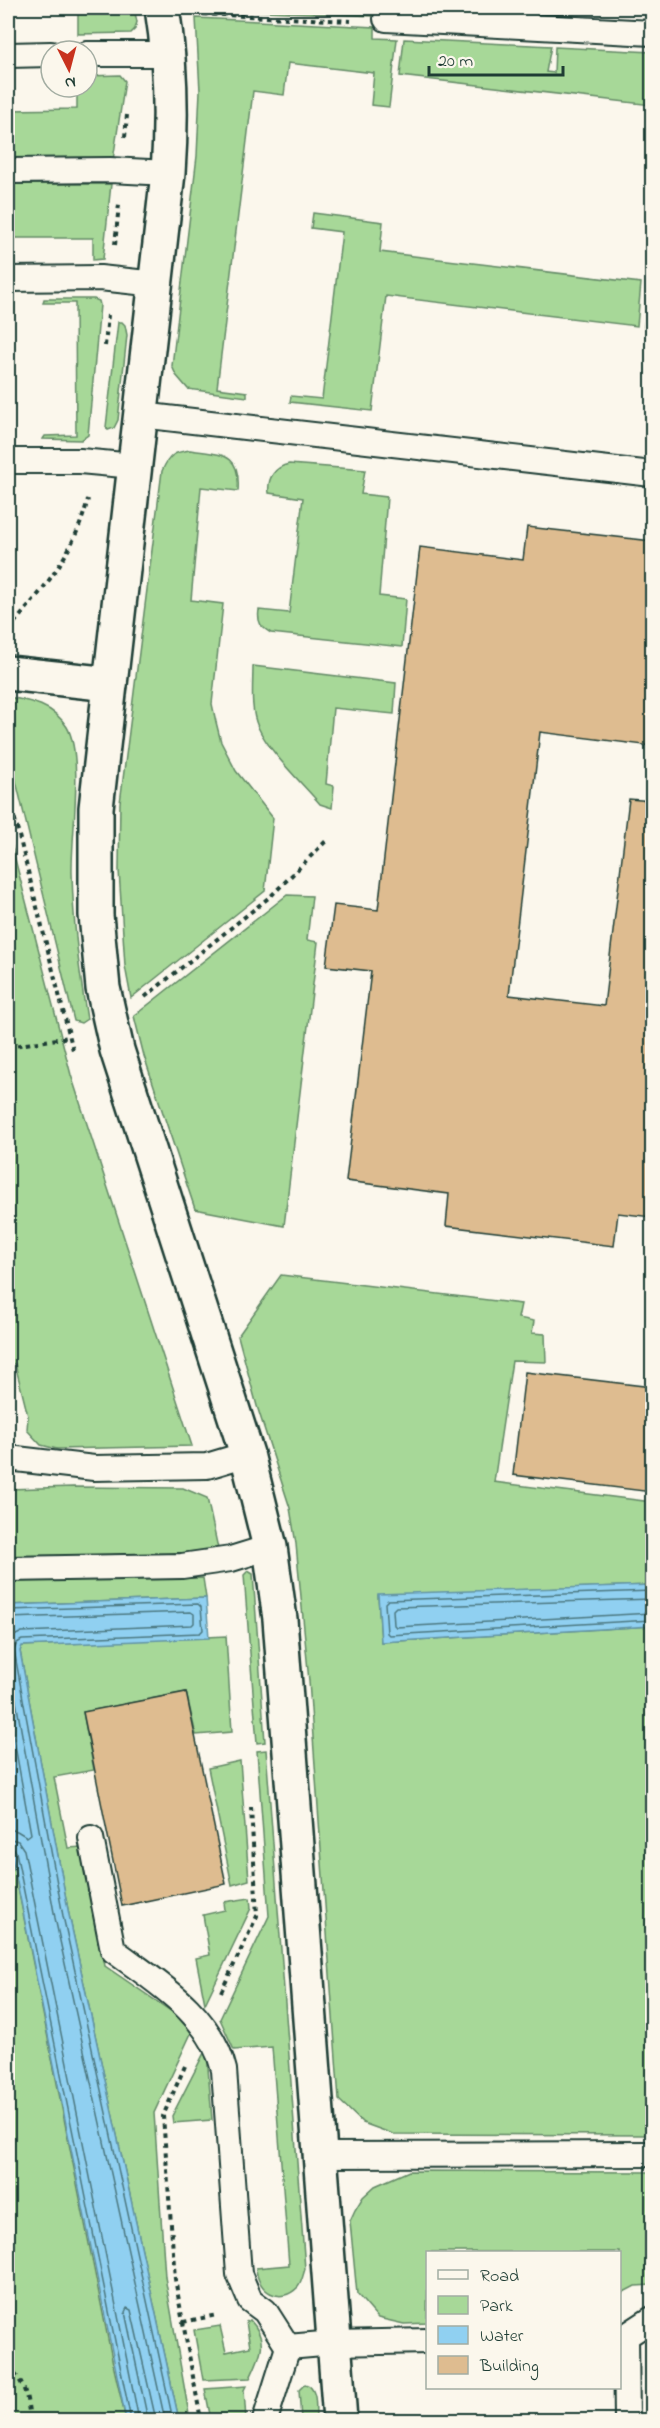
<svg xmlns="http://www.w3.org/2000/svg" width="660" height="2428" font-family="'Indie Flower',sans-serif">
	<style>
		.green { fill: #a7d898; stroke: #638a66; stroke-width: 1.5 }
		.water { fill: #90d0f1; stroke: #6395a5; stroke-width: 1.5 }
		.lines { fill: none; stroke-linecap: round; stroke-linejoin: round }
		.shore { stroke: #4c7880; stroke-width: 1.5 }
		.building { fill: #debc90; stroke: #1f3d34; stroke-width: 1.5 }
		.service-casing { stroke: #1f3d34; stroke-width: 28 }
		.minor-casing { stroke: #1f3d34; stroke-width: 38 }
		.path { stroke: #1f3d34; stroke-width: 4; stroke-dasharray: 4.5 4.5; stroke-linecap: butt }
		.service { stroke: #fbf7ec; stroke-width: 24 }
		.minor { stroke: #fbf7ec; stroke-width: 33 }
	</style>
	<rect width="100%" height="100%" fill="#fbf7ec"/>
	<filter id="ink" filterUnits="userSpaceOnUse"><feTurbulence type="fractalNoise" baseFrequency=".0167" numOctaves="2"/><feDisplacementMap in="SourceGraphic" scale="12" xChannelSelector="R" yChannelSelector="G"/><feConvolveMatrix kernelMatrix="1 2 1 2 8 2 1 2 1" color-interpolation-filters="sRGB"/></filter>
	<g filter="url(#ink)">
		<g class="green">
			<polygon points="78,8 134,8 137,22 135,29 131,33 78,34"/>
			<polygon points="195,8 375,8 375,16"/>
			<polygon points="196,18 375,27 375,38 397,39 389,107 371,105 374,73 288,63 284,95 253,91 217,388 247,392 247,397 188,389 176,375 172,366 197,156 200,91"/>
			<polygon points="404,39 551,46 546,72 554,73 555,47 652,52 652,105 400,76"/>
			<polygon points="120,75 125,81 113,160 8,160 8,110 77,109 77,87 87,87 87,76"/>
			<polygon points="8,184 111,184 103,259 93,260 93,238 8,238"/>
			<polygon points="313,213 383,222 380,252 641,283 637,326 386,296 372,411 290,402 291,396 322,399 342,232 311,228"/>
			<polygon points="652,253 652,328 644,327"/>
			<polygon points="44,299 94,299 99,301 100,305 88,435 81,440 43,439 45,436 76,435 75,303 43,303"/>
			<polygon points="118,322 122,322 125,325 127,335 118,420 114,428 108,430 106,427"/>
			<path d="M 190,450 C 222,455 241,452 238,491 L 201,487 L 191,600 L 223,604 L 212,704 L 216,722 L 221,742 L 236,771 L 273,818 L 265,891 L 131,998 L 125,966 L 119,870 L 120,803 L 162,471 C 169,455 174,452 190,450 Z"/>
			<path d="M 289,464 L 365,470 L 361,494 L 387,497 L 379,596 L 406,599 L 402,647 L 271,633 C 261,627 257,623 259,610 L 289,613 L 303,498 L 269,493 C 267,478 275,467 289,464 Z"/>
			<path d="M 253,666 L 396,683 L 394,714 L 333,708 L 326,784 L 334,786 L 332,808 L 320,804 C 302,783 269,752 258,727 C 250,709 253,686 253,666 Z"/>
			<path d="M 8,697 C 31,701 53,705 67,727 C 84,756 71,837 72,873 C 73,922 79,971 87,1019 L 81,1023 L 74,1021 L 8,748 Z"/>
			<polygon points="8,832 71,1075 192,1446 57,1449 41,1445 27,1430 28,1416 15,1364 8,1364"/>
			<polygon points="287,895 312,896 307,940 318,942 284,1226 195,1209 144,1056 134,1016"/>
			<polygon points="281,1275 521,1304 518,1318 534,1321 532,1333 545,1334 546,1362 512,1361 494,1482 652,1502 652,1585 378,1595 381,1642 652,1626 652,2135 393,2134 363,2123 339,2100 309,1681 296,1544 290,1508 257,1406 238,1336"/>
			<polygon points="73,1487 183,1488 207,1498 219,1553 175,1557 8,1560 8,1489"/>
			<polygon points="248,1571 253,1574 265,1742 257,1743 244,1575"/>
			<polygon points="203,1578 206,1598 8,1605 8,1580"/>
			<polygon points="226,1636 232,1732 196,1735 186,1692 83,1712 94,1770 54,1777 68,1848 83,1847 105,1966 194,2027 154,2113 165,2277 190,2420 179,2420 69,1915 20,1651 22,1646"/>
			<path d="M 266,1750 L 305,2269 C 303,2275 302,2282 298,2287 C 280,2306 257,2291 256,2268 L 289,2265 L 272,2047 L 234,2050 L 220,2019 L 269,1916 L 257,1751 Z"/>
			<polygon points="240,1761 249,1880 232,1885 208,1768"/>
			<polygon points="8,1838 113,2364 126,2420 8,2420"/>
			<polygon points="250,1898 251,1908 205,2004 196,1958 210,1955 203,1915 225,1910 224,1902"/>
			<polygon points="205,2051 207,2054 212,2120 173,2123 172,2116"/>
			<polygon points="409,2171 652,2172 652,2285 635,2286 620,2294 620,2252 428,2252 427,2323 404,2324 378,2318 357,2294 350,2221 355,2210 363,2197 375,2186"/>
			<path d="M 250,2320 C 269,2340 261,2355 250,2378 L 203,2380 L 194,2330 L 220,2326 L 226,2352 L 250,2347 L 246,2322 Z"/>
			<path d="M 305,2384 C 319,2388 315,2408 316,2420 L 301,2420 L 299,2390 Z"/>
			<polygon points="246,2386 244,2390 246,2420 211,2420 205,2389"/>
		</g>
		<g class="water">
			<polygon points="652,1585 652,1626 381,1642 378,1594"/>
			<polygon points="206,1598 209,1638 22,1646 20,1651 69,1915 179,2420 126,2420 8,1838 8,1605"/>
		</g>
		<g class="lines">
			<g class="shore">
				<polyline points="652,1591 388,1600 385,1603 387,1633 389,1635 652,1620"/>
				<polyline points="652,1599 396,1607 393,1610 394,1625 396,1627 652,1613"/>
				<polyline points="8,1610 198,1604 201,1607 203,1630 200,1633 22,1640 17,1643 14,1650 63,1916 173,2420"/>
				<polyline points="8,1618 191,1612 194,1614 194,1623 192,1625 22,1632 12,1637 8,1646"/>
				<polyline points="8,1657 55,1918 165,2420"/>
				<polyline points="8,1707 31,1834 27,1837 17,1831 8,1829"/>
				<polyline points="8,1838 18,1841 24,1850 139,2420"/>
				<polyline points="8,1846 13,1847 16,1852 131,2420"/>
				<polyline points="148,2420 125,2312 127,2308 131,2310 156,2420"/>
			</g>
		</g>
		<g class="building">
			<polygon points="527,527 652,541 652,746 540,732 509,995 604,1006 629,799 652,801 652,1217 618,1213 614,1246 446,1226 449,1194 346,1181 371,971 326,966 334,905 378,910 420,547 523,560"/>
			<polygon points="525,1372 652,1387 652,1492 513,1475"/>
			<polygon points="186,1692 226,1884 122,1906 83,1712"/>
		</g>
		<g class="lines">
			<g class="service-casing">
				<g id="service">
					<polyline points="386,19 652,33"/>
					<polyline points="87,54 168,54"/>
					<polyline points="8,55 51,54"/>
					<polyline points="8,171 110,170 168,173"/>
					<polyline points="8,279 100,278 156,284"/>
					<polyline points="141,415 652,474"/>
					<polyline points="8,461 80,461 134,466"/>
					<polyline points="8,1458 94,1468 207,1466 247,1454"/>
					<polyline points="8,1569 182,1566 231,1559 270,1547"/>
					<path d="M 91,1838 L 113,1950 C 156,1982 211,2014 224,2070 L 239,2274 L 250,2300 L 265,2311 L 288,2347 L 334,2343 L 428,2341"/>
					<polyline points="320,2155 652,2154"/>
					<polyline points="265,2420 288,2347"/>
					<polyline points="627,2420 626,2336 652,2319"/>
				</g>
			</g>
			<g class="minor-casing">
				<g id="minor">
					<path d="M 162,8 C 171,63 172,117 168,173 L 96,808 L 96,915 L 103,988 L 117,1050 L 247,1454 L 270,1547 L 280,1619 L 340,2420"/>
					<polyline points="8,673 110,684"/>
				</g>
			</g>
			<g class="path">
				<polyline points="203,14 351,21"/>
				<polyline points="125,137 127,115"/>
				<polyline points="115,245 119,204"/>
				<polyline points="105,346 108,315"/>
				<path d="M 8,630 C 44,589 74,554 88,499"/>
				<polyline points="8,792 73,1050"/>
				<polyline points="145,997 272,895 326,841"/>
				<polyline points="8,1047 69,1037"/>
				<polyline points="221,1992 257,1916 251,1807"/>
				<polyline points="185,2066 163,2116 175,2279 201,2420"/>
				<polyline points="183,2322 217,2315"/>
				<path d="M 8,2367 C 26,2384 27,2396 30,2420"/>
			</g>
			<use href="#service" class="service"/>
			<use href="#minor" class="minor"/>
		</g>
	</g>
	<rect width="660" height="2428" fill="none" stroke="#fbf7ec" stroke-width="30"/>
	<rect x="15" y="15" width="630" height="2398" fill="none" stroke="#1f3d34" stroke-width="2" filter="url(#ink)"/>
	<rect x="426" y="2251" width="195" height="138" fill="#fbf7ec" stroke="#a3ada2" stroke-width="1.5"/>
	<rect x="438" y="2270" width="30" height="9" fill="#fbf7ec" stroke="#a3ada2" stroke-width="1.5"/>
	<text x="480" y="2281" font-size="18" fill="#1f3d34">Road</text>
	<rect x="438" y="2296" width="30" height="18" fill="#a7d898" stroke="#a3ada2" stroke-width="1.5"/>
	<text x="480" y="2311" font-size="18" fill="#1f3d34">Park</text>
	<rect x="438" y="2326" width="30" height="18" fill="#90d0f1" stroke="#a3ada2" stroke-width="1.5"/>
	<text x="480" y="2341" font-size="18" fill="#1f3d34">Water</text>
	<rect x="438" y="2356" width="30" height="18" fill="#debc90" stroke="#a3ada2" stroke-width="1.5"/>
	<text x="480" y="2371" font-size="18" fill="#1f3d34">Building</text>
	<g transform="translate(69 69) rotate(174)"><circle r="28" fill="#fbf7ec" stroke="#a3ada2" stroke-width="1.5"/>
	<path d="M0-4.5L10 22L0 15L-10 22Z" fill="#c8321e"/>
	<text y="-9" font-size="16" font-weight="bold" text-anchor="middle" fill="#1f3d34">N</text>
	</g>
	<path d="M429 66v9h134v-9" fill="none" stroke="#1f3d34" stroke-width="3"/>
	<text x="438" y="66" font-size="18" fill="#1f3d34" stroke="#fbf7ec" stroke-width="4.5" paint-order="stroke">20 m</text>
</svg>
